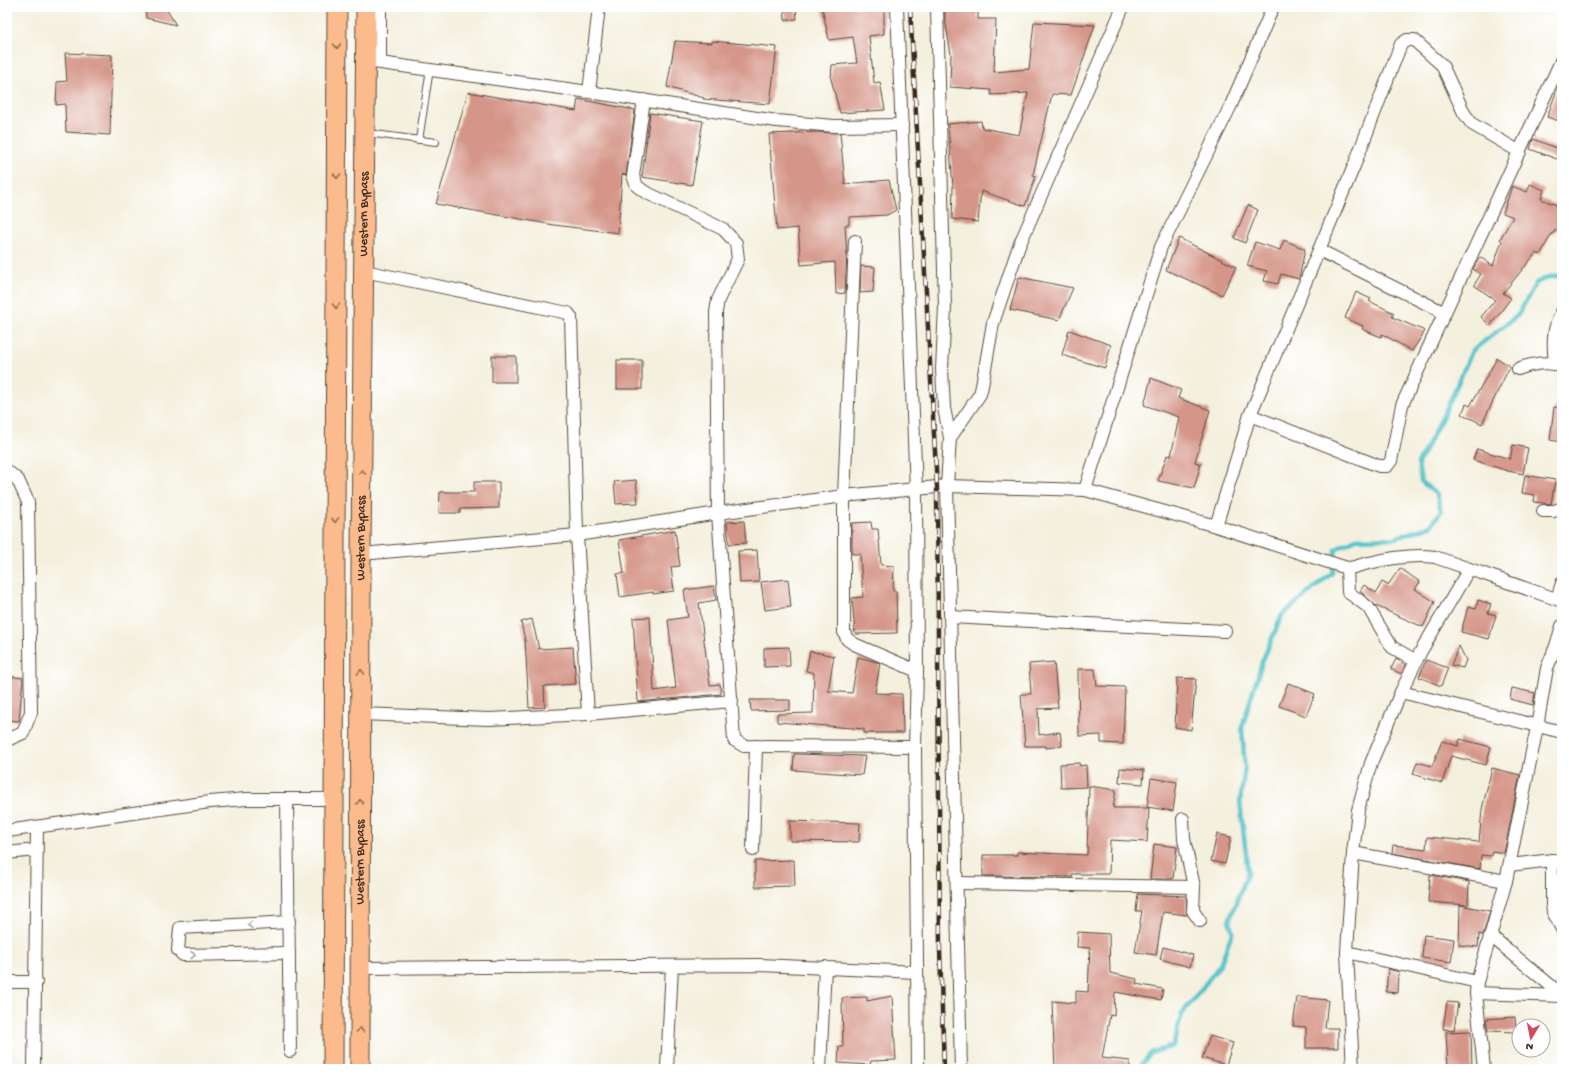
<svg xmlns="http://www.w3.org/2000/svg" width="1569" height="1076" font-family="'Gochi Hand',sans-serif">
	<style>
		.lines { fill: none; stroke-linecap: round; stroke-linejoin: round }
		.stream { stroke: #54c2c9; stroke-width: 4.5 }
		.building { fill: #d59689 }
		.service-casing { stroke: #57483b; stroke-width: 8 }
		.minor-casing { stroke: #57483b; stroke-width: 14 }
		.primary-casing { stroke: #57483b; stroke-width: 21 }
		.service { stroke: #fff; stroke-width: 6 }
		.minor { stroke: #fff; stroke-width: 12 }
		.primary { stroke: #fbbb8d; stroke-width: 19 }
		.rail-casing { stroke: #3b2a1e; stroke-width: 4.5 }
		.rail { stroke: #fff; stroke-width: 3; stroke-dasharray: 9; stroke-linecap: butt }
		.oneway { stroke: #916b50 }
		.oneway2 { stroke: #a79f9a }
		.labels { text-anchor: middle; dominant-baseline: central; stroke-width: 3; stroke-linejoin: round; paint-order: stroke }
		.street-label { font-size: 13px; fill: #3b2a1e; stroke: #fff }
	</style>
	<rect width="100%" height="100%" fill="#fff"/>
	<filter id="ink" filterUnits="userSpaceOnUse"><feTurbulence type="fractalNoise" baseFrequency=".025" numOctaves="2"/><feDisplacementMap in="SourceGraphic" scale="8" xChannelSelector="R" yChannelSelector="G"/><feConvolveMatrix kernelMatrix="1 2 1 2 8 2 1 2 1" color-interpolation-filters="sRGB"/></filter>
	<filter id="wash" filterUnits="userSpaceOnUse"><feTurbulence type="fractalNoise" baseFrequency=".012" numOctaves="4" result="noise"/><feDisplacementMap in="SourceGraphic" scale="16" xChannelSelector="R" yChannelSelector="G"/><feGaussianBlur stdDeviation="0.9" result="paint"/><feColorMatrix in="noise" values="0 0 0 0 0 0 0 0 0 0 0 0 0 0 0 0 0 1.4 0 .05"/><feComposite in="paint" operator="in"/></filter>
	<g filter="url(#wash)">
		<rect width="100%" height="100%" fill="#f4f0de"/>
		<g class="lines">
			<polyline class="stream" points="1138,1069 1151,1053 1173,1046 1182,1014 1220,965 1233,931 1229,921 1248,872 1240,801 1245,768 1242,727 1262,662 1282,615 1332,573 1336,549 1356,539 1395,538 1431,526 1441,511 1437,495 1421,481 1418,463 1446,410 1472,351 1518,315 1536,283 1549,277 1562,275"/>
		</g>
		<g id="blocks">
			<g class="building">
				<polygon points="145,7 165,7 176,25 146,18"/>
				<polygon points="784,7 796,7 797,19 785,20"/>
				<polygon points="822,7 884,7 884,34 869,36 874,83 880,82 885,110 840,113 831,79 832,65 857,63 853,37 829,40"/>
				<polygon points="945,7 978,7 978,19 996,19 994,72 1029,69 1034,22 1095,25 1071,95 1052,94 1033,175 1036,176 1025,206 981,191 978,222 952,219 953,187 948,124 981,121 982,128 1019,135 1028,93 991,95 991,90 950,87 951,54 945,19"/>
				<polygon points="675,41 712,43 713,41 777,47 770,104 703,99 704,98 667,87"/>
				<polygon points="65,53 112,55 110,135 66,132 65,104 56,105 57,82 67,81"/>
				<polygon points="1561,79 1562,79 1562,122 1547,117"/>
				<polygon points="468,92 576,111 578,99 635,110 626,175 622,174 618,233 554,225 436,204"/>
				<polygon points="650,113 703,121 692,185 642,177"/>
				<polygon points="817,132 840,133 845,184 889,180 896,210 887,215 849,217 849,225 845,225 847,255 845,293 836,294 835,262 801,265 798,228 777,230 769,134"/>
				<polygon points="1533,139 1562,150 1562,161 1530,149"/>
				<polygon points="1530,184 1544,190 1541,199 1562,207 1562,233 1555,230 1554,233 1552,233 1540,255 1536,253 1503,293 1511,298 1490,326 1481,317 1495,300 1474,285 1481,274 1473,269 1480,257 1493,266 1502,241 1500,239 1513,217 1503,213 1512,186 1527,192"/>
				<polygon points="1248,205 1258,210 1245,243 1234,238"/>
				<polygon points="1179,238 1236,267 1222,295 1166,270"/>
				<polygon points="1284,240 1305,249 1299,279 1281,274 1278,284 1264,281 1267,271 1247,266 1255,242 1280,250"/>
				<polygon points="861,266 875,267 873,292 860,293"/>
				<polygon points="1019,277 1073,288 1059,320 1010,310"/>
				<polygon points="1356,292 1371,299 1369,301 1394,313 1392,317 1425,331 1412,351 1382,334 1381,337 1362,329 1363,326 1345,318"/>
				<polygon points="1069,330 1111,345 1105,368 1062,355"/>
				<rect x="492" y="356" width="24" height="26"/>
				<polygon points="1497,358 1510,366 1482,424 1462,414 1466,404 1470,406"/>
				<rect x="617" y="360" width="25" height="29"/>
				<polygon points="1151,378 1181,390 1178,398 1210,410 1195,462 1201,464 1194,488 1158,481 1167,455 1171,456 1179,417 1144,405"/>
				<polygon points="1554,407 1562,408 1562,442 1550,440"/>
				<polygon points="1513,445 1528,448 1523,474 1508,471 1473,460 1477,449 1510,459"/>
				<polygon points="1525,475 1555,480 1551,504 1534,502 1535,495 1522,493"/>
				<polygon points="636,480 638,503 616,504 614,482"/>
				<polygon points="474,482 499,482 499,508 460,509 460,513 439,513 440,492 474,492"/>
				<polygon points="744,521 746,543 729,544 727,522"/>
				<polygon points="871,522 872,529 878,529 881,565 894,566 893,591 896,591 897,633 855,634 852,598 863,597 860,554 852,554 852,523"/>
				<polygon points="675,530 680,566 671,567 674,591 653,594 653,592 620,597 617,574 624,573 619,540"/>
				<polygon points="757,550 759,582 740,583 738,551"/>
				<polygon points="1400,568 1420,582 1415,589 1435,602 1423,627 1376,606 1360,591 1364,585 1376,593 1382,582 1388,585"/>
				<polygon points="788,579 791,607 765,610 761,582"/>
				<polygon points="714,586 716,600 699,603 710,685 720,684 721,694 638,702 633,618 650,617 654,691 676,688 668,620 688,617 684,590"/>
				<polygon points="1478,600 1491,604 1488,613 1496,615 1489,639 1461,632 1468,607 1476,609"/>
				<polygon points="532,619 539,649 573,647 576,684 544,686 545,707 529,708 525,640 521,622"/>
				<polygon points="1459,646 1466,660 1463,668 1451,665"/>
				<polygon points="789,647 790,666 764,667 764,648"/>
				<polygon points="810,651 834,656 828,691 852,693 858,657 880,663 875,693 902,694 903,733 864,733 864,729 777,722 777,714 813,713 814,673 806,671"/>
				<polygon points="1396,659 1406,665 1401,674 1391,669"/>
				<polygon points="1426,660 1448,668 1441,686 1419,677"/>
				<polygon points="1054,662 1058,708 1038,709 1039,735 1060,732 1062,746 1046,748 1046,746 1025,746 1021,694 1031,694 1029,664"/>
				<polygon points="1078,669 1095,669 1097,686 1125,687 1123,744 1101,743 1101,735 1079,736"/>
				<polygon points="7,676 23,678 19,721 7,720"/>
				<polygon points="1177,678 1196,679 1191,730 1175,727"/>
				<polygon points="1288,683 1315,694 1306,716 1279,706"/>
				<polygon points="1512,688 1535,693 1533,705 1510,699"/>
				<polygon points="750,700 790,700 790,710 751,711"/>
				<polygon points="1460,739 1491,747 1486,765 1451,756 1442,783 1413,774 1417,762 1432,766 1442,741 1458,746"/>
				<polygon points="794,754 865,756 862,775 793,770"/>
				<polygon points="1079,763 1080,766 1086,765 1087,787 1061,788 1060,764"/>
				<polygon points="1120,768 1144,770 1143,784 1119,782"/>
				<polygon points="1492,768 1520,775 1504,853 1492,851 1491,856 1481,855 1480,869 1392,853 1393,845 1426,849 1427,837 1479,842 1482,809"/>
				<polygon points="1151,778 1177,782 1173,811 1147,807"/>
				<polygon points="1089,786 1116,790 1113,808 1149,808 1147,842 1110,840 1109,874 1072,874 1072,877 983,876 983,855 1017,855 1017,852 1087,855"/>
				<polygon points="790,821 860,823 859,842 790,841"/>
				<polygon points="1217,834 1231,837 1225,864 1211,861"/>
				<polygon points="1154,844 1177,847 1173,879 1150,879"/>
				<polygon points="794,860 795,886 755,887 755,861"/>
				<polygon points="1430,875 1469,882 1468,905 1428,902"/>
				<polygon points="1138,894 1186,896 1187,915 1163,912 1156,955 1135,952 1142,911 1136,911"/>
				<polygon points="1460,905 1490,911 1483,935 1479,934 1478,947 1459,945"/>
				<polygon points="1078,932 1109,934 1110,973 1137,979 1136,984 1163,989 1161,1000 1115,992 1114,1016 1110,1015 1102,1058 1130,1061 1130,1069 1055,1069 1052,1001 1076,1003 1076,991 1088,992 1090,948 1077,947"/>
				<polygon points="1424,935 1454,939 1451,962 1422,958"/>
				<polygon points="1163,947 1193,955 1190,967 1160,959"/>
				<polygon points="1388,969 1399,972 1398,993 1386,992"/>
				<polygon points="892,996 896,1060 871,1061 870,1065 838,1063 839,1047 843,1047 842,998 867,997 867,1001"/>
				<polygon points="1297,997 1328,1000 1325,1028 1338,1028 1338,1048 1306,1048 1306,1027 1293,1026"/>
				<polygon points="1447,1002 1458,1003 1454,1030 1443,1029"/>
				<polygon points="1515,1017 1516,1032 1488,1031 1486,1019"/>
				<polygon points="1471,1031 1472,1069 1448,1069 1446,1032"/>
				<polygon points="1210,1036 1233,1043 1226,1065 1202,1058"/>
			</g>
		</g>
	</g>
	<g filter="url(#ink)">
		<use href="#blocks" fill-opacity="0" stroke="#57483b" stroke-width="1"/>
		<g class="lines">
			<g class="service-casing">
				<g id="service">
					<polyline points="367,133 436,142"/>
					<polyline points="419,140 430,69"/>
				</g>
			</g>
			<g class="minor-casing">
				<g id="minor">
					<polyline points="897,7 916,490 917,671 915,747 918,1069"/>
					<polyline points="937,7 945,307 942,369 944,408 950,438"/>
					<polyline points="366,61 589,92 777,121 834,126 902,125"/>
					<polyline points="380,62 380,7"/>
					<polyline points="589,92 599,7"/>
					<polyline points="644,100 633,176 637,186 645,192 723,229 736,243 738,259 718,300 716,312 718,513 734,740 744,746 915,747"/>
					<polyline points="855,241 844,496 844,632 847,639 854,644 917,671"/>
					<polyline points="1319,250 1445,313"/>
					<polyline points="364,271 568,313 571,317 577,535 588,714"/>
					<path d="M 1555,363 C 1553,345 1552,328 1562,312"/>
					<path d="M 1518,369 C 1530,364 1550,360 1561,367"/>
					<polyline points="1250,415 1379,466 1387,466 1391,461 1402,405 1562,59"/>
					<polyline points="7,471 18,480 28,502 31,712 23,733 7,740"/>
					<polyline points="1085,490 1161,247 1231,105 1273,7"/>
					<polyline points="1543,511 1554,511 1562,508"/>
					<polyline points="1216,526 1250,415 1354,166 1401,44 1407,40 1414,40 1442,65 1464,113 1472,124 1520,152"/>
					<path d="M 361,554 L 577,535 L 718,513 L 844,496 L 947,486 L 1085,490 L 1216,526 L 1347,568 C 1356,568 1361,564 1369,563 C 1390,558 1413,554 1435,557 L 1562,601"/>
					<polyline points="1347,568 1348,592 1368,607 1392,647 1416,661"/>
					<polyline points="1557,599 1562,583"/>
					<polyline points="950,617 1225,631"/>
					<polyline points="1401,692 1562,732"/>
					<polyline points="361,714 489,719 588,714 732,701"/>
					<polyline points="287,799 290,1051"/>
					<polyline points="1183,819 1184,839 1194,887 1193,911 1200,921"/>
					<polyline points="7,831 210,802 246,799 334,799"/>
					<polyline points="753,850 756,746"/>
					<polyline points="7,853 36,850"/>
					<polyline points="1353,853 1506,881"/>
					<polyline points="1552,860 1552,904 1553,912 1562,929"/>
					<polyline points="1510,865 1552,860 1562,862"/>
					<polyline points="957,883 1194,887"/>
					<polyline points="289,922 180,928 178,950 183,955 289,953"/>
					<polyline points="1491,936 1562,995"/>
					<polyline points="1347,952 1477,982"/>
					<polyline points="360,968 760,965 917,972"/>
					<polyline points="7,982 36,982"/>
					<polyline points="1476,993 1562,996"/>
					<polyline points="34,1069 37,827"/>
					<polyline points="667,1069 672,966"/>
					<polyline points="820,1069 825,967"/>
					<polyline points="961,1069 947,486 950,438 980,394 982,386 993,323 1019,246 1123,7"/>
					<polyline points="1353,1069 1347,952 1353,853 1358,810 1371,763 1401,692 1420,653 1469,569"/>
					<polyline points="1484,1069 1476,993 1477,982 1506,881 1537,727 1547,668 1556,646 1562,626"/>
				</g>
			</g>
			<g class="primary-casing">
				<g id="primary">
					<polyline points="333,1069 337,7"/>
					<path id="s1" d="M 360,1069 L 361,554 L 366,7"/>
				</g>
			</g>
			<use href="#service" class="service"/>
			<use href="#minor" class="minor"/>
			<use href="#primary" class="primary"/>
			<g class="rail-casing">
				<polyline id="rail" points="910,7 937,487 940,950 944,1069"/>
			</g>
			<use href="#rail" class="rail"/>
		</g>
		<defs><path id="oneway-chevron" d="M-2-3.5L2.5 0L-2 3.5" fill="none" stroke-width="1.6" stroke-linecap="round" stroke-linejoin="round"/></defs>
		<g class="oneway">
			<use href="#oneway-chevron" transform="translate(337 46) rotate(90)"/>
			<use href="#oneway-chevron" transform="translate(337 176) rotate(90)"/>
			<use href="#oneway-chevron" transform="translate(336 306) rotate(90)"/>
			<use href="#oneway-chevron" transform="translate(362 472) rotate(-89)"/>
			<use href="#oneway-chevron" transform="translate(335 520) rotate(90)"/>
			<use href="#oneway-chevron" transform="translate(361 672) rotate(-90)"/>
			<use href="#oneway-chevron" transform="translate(360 802) rotate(-90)"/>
			<use href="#oneway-chevron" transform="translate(360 1030) rotate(-90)"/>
		</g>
		<g class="oneway2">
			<use href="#oneway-chevron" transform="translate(250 925) rotate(177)"/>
			<use href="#oneway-chevron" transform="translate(193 955) rotate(-1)"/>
		</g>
	</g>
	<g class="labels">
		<g class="street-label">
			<text stroke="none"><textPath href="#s1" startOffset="855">Western Bypass</textPath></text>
			<text stroke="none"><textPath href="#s1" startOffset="531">Western Bypass</textPath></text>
			<text stroke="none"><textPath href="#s1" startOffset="207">Western Bypass</textPath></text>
		</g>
	</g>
	<rect width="1569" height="1076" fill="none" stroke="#fff" stroke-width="24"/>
	<g transform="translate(1531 1038) rotate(190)"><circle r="19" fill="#ffffff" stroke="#b1aaa5"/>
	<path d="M0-3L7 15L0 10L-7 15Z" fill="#d1495b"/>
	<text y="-6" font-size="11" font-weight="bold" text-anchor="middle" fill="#3b2a1e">N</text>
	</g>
</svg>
